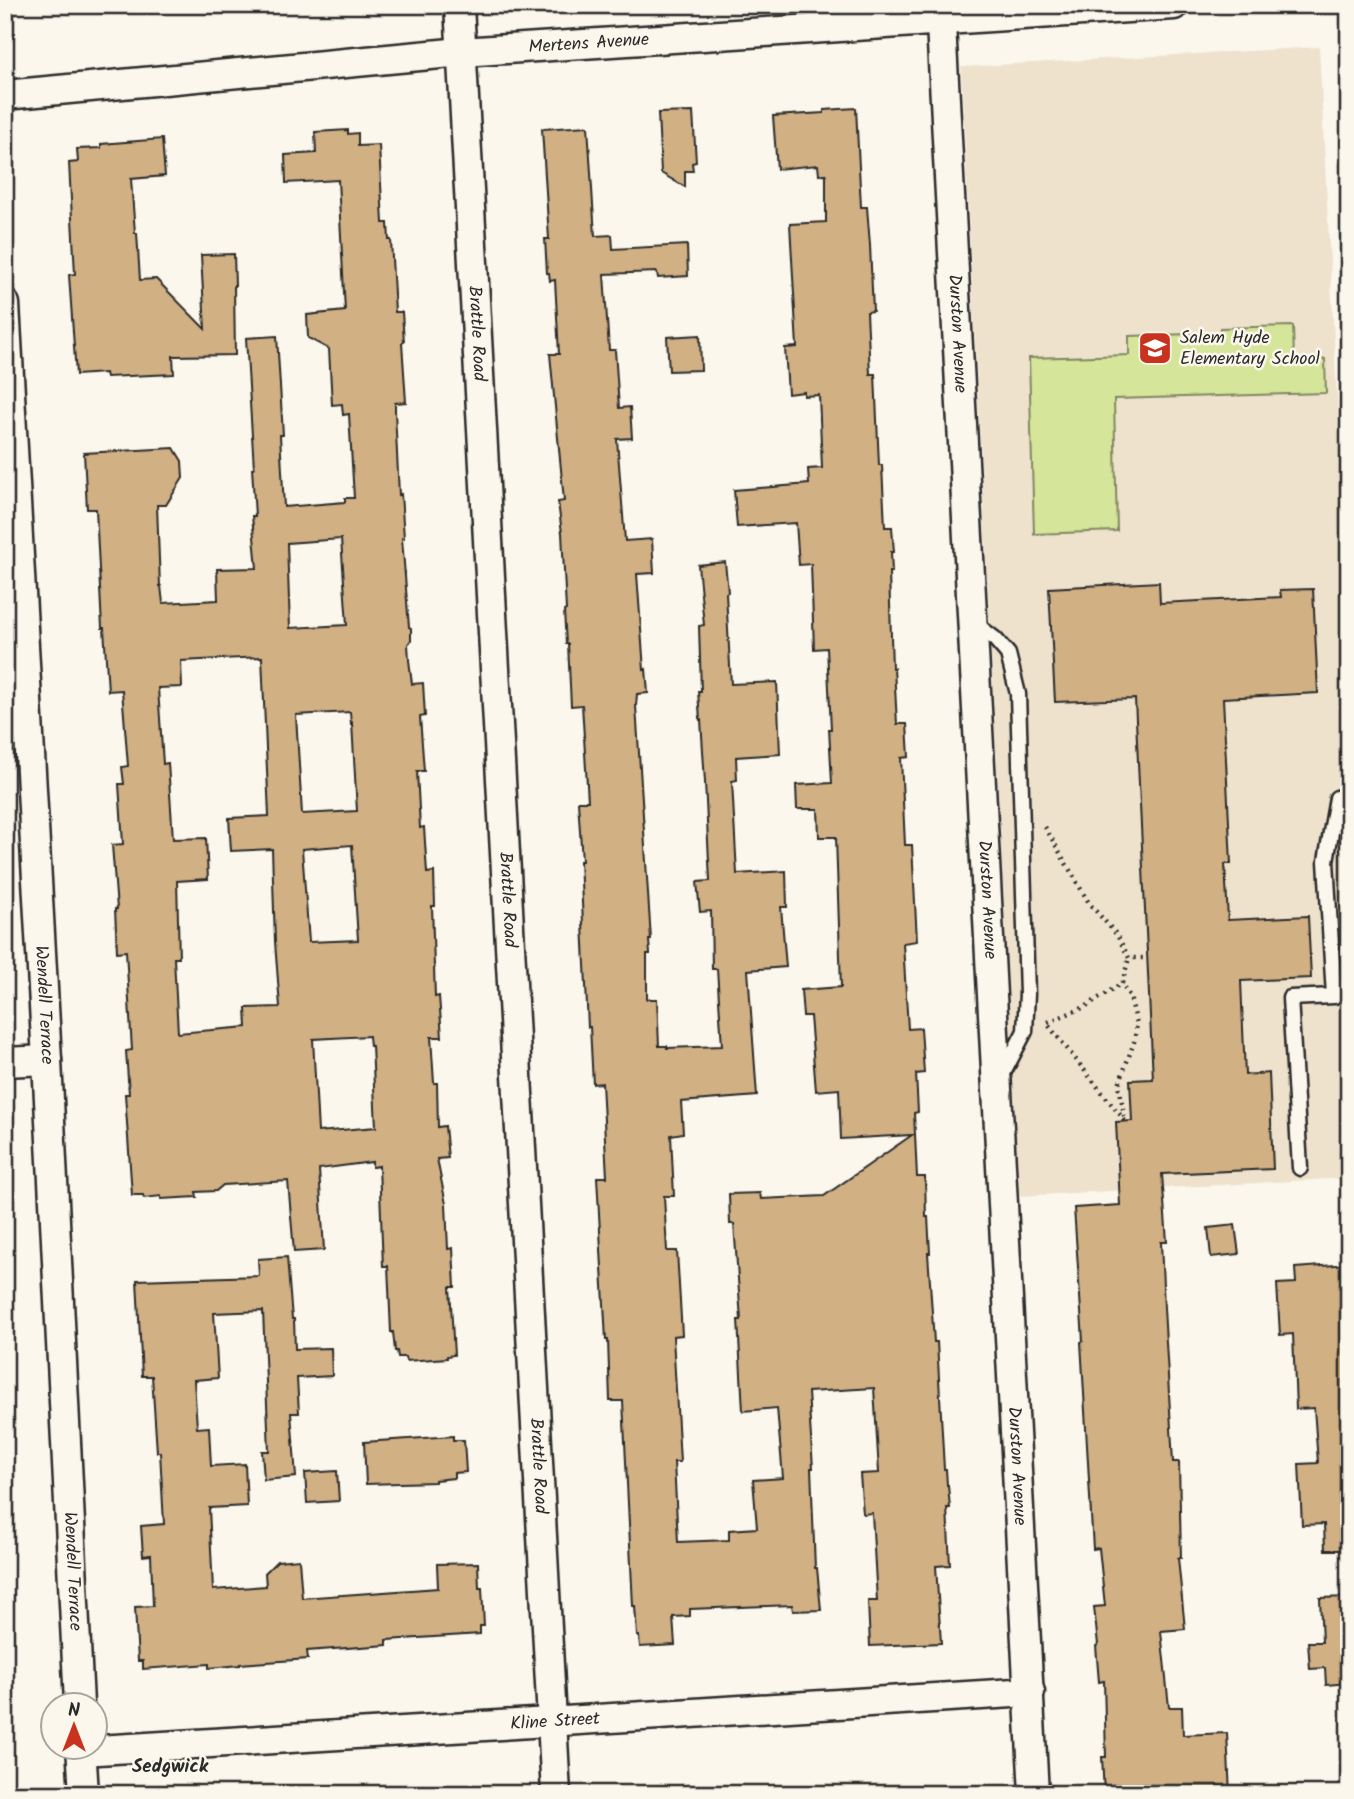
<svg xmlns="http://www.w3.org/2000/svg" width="1354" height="1799" font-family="Kalam,sans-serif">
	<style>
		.built { fill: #eee2cd }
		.green { fill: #d5e599; stroke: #808862; stroke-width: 2 }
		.building { fill: #d1b084; stroke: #2b2b2b; stroke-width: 2; fill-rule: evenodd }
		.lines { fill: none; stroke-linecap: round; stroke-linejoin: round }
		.lane-casing { stroke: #2b2b2b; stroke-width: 19 }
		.street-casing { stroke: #2b2b2b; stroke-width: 33 }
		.path { stroke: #2b2b2b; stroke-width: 4.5; stroke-dasharray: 2 5; stroke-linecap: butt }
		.lane { stroke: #fbf7ec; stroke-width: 14 }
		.street { stroke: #fbf7ec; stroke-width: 28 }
		.labels { text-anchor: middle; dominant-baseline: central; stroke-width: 5; stroke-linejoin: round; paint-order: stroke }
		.street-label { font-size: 18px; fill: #2b2b2b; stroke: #fbf7ec }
		.poi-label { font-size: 18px; fill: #2b2b2b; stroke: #fbf7ec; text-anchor: start }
		.neighbourhood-label { font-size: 19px; font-weight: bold; fill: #2b2b2b; stroke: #fbf7ec }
	</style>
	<rect width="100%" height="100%" fill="#fbf7ec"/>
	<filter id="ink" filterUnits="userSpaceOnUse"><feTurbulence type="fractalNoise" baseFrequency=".0143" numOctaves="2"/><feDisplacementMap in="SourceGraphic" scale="14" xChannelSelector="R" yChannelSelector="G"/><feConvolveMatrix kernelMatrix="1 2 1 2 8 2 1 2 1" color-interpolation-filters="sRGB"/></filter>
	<g filter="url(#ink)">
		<polygon class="built" points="1319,47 1349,629 1349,1178 1019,1196 961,67"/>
		<polygon class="green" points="1293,326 1294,360 1325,359 1326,393 1114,399 1117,531 1034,534 1029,358 1129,355 1129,336 1220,333 1220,328"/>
		<g class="building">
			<polygon points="856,108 861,207 867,207 870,245 873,311 867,312 870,374 875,374 879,465 882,465 885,527 892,527 894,552 891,552 892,572 889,572 892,668 894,668 897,724 907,724 909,757 901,758 905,845 912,845 917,941 903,943 908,1029 921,1028 924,1073 916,1074 918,1112 914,1113 917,1177 925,1177 926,1217 928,1217 930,1253 928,1253 934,1342 937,1342 944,1469 946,1469 947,1485 948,1485 950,1508 947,1508 950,1565 936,1566 941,1643 870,1646 868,1601 877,1601 872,1513 863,1514 860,1474 879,1473 874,1388 808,1392 813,1468 811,1468 815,1568 817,1568 821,1610 793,1611 792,1605 690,1609 690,1616 673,1617 675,1645 640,1647 639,1636 637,1636 635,1606 633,1606 623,1401 610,1401 608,1340 606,1340 597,1177 607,1177 602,1083 593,1084 590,1027 588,1027 580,861 582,861 578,801 588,801 582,705 571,706 568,644 566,644 564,611 566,610 562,533 558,502 564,501 550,354 559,354 555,280 550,281 549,273 547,273 545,239 549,239 542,129 588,126 595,236 612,235 613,249 687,245 688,276 658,278 657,272 604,274 609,350 615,350 619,408 630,407 632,438 617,439 625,541 652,539 654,573 637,574 644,670 646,669 648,693 637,694 636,706 651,940 649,940 650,954 647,954 647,999 657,999 659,1046 667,1046 667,1048 722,1046 717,969 712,969 711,911 700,912 697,882 710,881 705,782 701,720 700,720 698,691 701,691 699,626 704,625 698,565 725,562 728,592 726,593 731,684 777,682 780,754 736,757 737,780 732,781 737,874 786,871 787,907 781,907 786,967 748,970 757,1096 681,1102 683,1133 671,1135 674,1196 664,1196 667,1251 677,1251 682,1335 673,1336 680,1462 674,1462 678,1542 729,1540 729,1530 757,1528 753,1480 783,1478 777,1408 743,1411 738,1320 741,1320 734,1224 730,1224 729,1194 760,1193 761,1199 824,1196 912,1135 841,1139 839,1089 816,1091 810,1016 803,1016 801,990 841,987 836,837 819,837 818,809 797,809 796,785 832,783 829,729 831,729 827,648 814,649 811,564 799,565 796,523 737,527 734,490 809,484 808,469 822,468 819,395 804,396 804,392 788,394 785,348 797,347 790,224 826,222 826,174 819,175 818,165 777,169 773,116 824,113 824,110"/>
			<polygon points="693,112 696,162 692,163 693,171 685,171 685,187 661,173 658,113"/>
			<path d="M 348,130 L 348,134 L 358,133 L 358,146 L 379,145 L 383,223 L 388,223 L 389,240 L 391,240 L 395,312 L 402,312 L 404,342 L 402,343 L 406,402 L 395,403 L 395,411 L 399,495 L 401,494 L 404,538 L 402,538 L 409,627 L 411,628 L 411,640 L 408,644 L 409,660 L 412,684 L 423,683 L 425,716 L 420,717 L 424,771 L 417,771 L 420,828 L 424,827 L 427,873 L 434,872 L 435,906 L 432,906 L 435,997 L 439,996 L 442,1037 L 431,1037 L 434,1083 L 437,1083 L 438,1127 L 445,1126 L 448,1158 L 437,1159 L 446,1204 L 448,1249 L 453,1248 L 455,1287 L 450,1287 L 454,1355 L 447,1356 L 447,1358 L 406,1361 L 405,1357 L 398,1357 L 397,1351 L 395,1351 L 393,1332 L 391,1332 L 388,1266 L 383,1266 L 379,1166 L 372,1167 L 372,1162 L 319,1169 L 324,1250 L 294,1252 L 288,1181 L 223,1185 L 216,1191 L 196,1192 L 197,1197 L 161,1199 L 161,1196 L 144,1198 L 143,1195 L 132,1195 L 125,1094 L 129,1094 L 126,1051 L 132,1050 L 126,951 L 117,952 L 115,909 L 117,909 L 112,845 L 123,844 L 119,784 L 124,784 L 122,767 L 128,766 L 122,690 L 108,691 L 104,628 L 102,628 L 96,509 L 87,509 L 84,453 L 174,448 L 182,461 L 183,478 L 166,505 L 157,505 L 160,586 L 161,586 L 163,603 L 218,600 L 217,569 L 257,568 L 252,516 L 255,516 L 252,468 L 254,468 L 246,338 L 277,336 L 283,435 L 280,435 L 284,507 L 345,502 L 345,498 L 354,498 L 349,414 L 343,415 L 342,404 L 332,405 L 329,349 L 308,338 L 307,315 L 345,311 L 338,180 L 286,183 L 285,155 L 316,153 L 315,132 ZM 341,539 L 347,625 L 290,628 L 287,543 ZM 262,657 L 269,816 L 229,818 L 231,851 L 272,849 L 275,942 L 280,1007 L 246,1008 L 247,1027 L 178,1033 L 174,958 L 179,958 L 177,881 L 208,879 L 206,838 L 173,839 L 168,763 L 163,764 L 158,688 L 182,687 L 181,661 ZM 350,712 L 351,724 L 352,723 L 357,811 L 302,814 L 296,715 ZM 352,845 L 358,940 L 309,942 L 302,849 ZM 369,1036 L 370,1046 L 372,1046 L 376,1127 L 318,1132 L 313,1039 Z"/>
			<polygon points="162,139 165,176 131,179 135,233 137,233 140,280 156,279 205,329 201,255 234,254 235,285 234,285 235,355 173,356 174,374 106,377 105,373 76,375 69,275 75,274 69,163 78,162 77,149 101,148 101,144"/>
			<polygon points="700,335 701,370 669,371 667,337"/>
			<polygon points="1159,582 1160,603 1281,597 1280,590 1313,589 1318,693 1223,698 1231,864 1225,864 1228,920 1308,916 1311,978 1241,981 1245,1075 1269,1073 1273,1169 1162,1174 1167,1242 1161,1242 1164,1308 1173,1462 1179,1462 1181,1558 1178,1558 1185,1629 1161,1631 1169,1707 1182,1707 1183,1735 1227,1733 1230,1794 1104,1794 1102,1757 1106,1757 1104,1681 1099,1682 1096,1646 1098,1645 1094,1607 1105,1606 1099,1548 1093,1549 1081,1342 1083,1341 1074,1208 1120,1205 1116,1122 1132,1121 1130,1080 1153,1079 1135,699 1055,702 1049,588"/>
			<polygon points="1235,1225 1239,1254 1211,1257 1208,1228"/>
			<polygon points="287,1257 292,1319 294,1319 295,1349 331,1348 332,1376 297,1378 299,1413 291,1413 296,1477 264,1480 262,1451 269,1451 263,1311 214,1313 218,1378 194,1380 197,1428 209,1427 211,1466 245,1464 247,1506 209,1508 213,1590 266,1586 265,1573 277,1561 299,1559 302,1598 438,1588 437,1564 478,1563 479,1588 482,1588 484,1626 480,1626 480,1634 387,1640 387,1645 307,1651 308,1659 240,1664 240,1665 209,1668 209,1664 143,1669 143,1661 138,1661 135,1607 153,1606 151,1555 143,1556 141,1526 164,1524 160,1452 157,1452 152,1376 142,1376 137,1280 259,1276 258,1259"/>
			<polygon points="1349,1264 1349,1550 1325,1550 1324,1524 1302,1525 1299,1464 1318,1463 1314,1408 1296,1409 1293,1334 1280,1335 1277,1284 1296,1283 1295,1268"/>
			<polygon points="453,1436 453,1440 464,1440 466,1472 454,1473 454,1478 435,1480 435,1482 366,1484 364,1442"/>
			<polygon points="337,1471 339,1501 307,1503 305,1473"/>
			<polygon points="1349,1597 1349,1683 1326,1685 1325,1668 1310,1669 1308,1642 1322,1642 1320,1598"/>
		</g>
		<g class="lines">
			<g class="lane-casing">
				<g id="lane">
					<polyline points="974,623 995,639 1008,654 1018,694 1027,994 1025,1031 1001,1077"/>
					<polyline points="1300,1168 1290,998 1334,996 1326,861 1337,798 1349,794"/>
				</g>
			</g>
			<g class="street-casing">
				<g id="street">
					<path id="s1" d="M 459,5 L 556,1794"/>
					<path id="s2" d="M 940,5 L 1034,1794"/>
					<path id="s3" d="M 5,95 L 462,52 L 1174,5"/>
					<path id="s4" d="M 5,304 L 47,1060 L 79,1704"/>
					<polyline points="5,1062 47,1060"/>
					<polyline points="81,1746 84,1794"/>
					<path id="s5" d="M 82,1751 L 1030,1692"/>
				</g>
			</g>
			<g class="path">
				<polyline points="1045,827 1089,903 1117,935 1129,958 1148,958"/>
				<polyline points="1048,1022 1085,1007 1122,983 1129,958"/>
				<polyline points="1049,1026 1125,1121 1119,1084 1134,1042 1137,1024 1130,997 1122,983"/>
			</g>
			<use href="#lane" class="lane"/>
			<use href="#street" class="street"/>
		</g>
	</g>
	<defs>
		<g id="school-square" transform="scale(1.75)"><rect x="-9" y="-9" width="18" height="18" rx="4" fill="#c8321e" stroke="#fbf7ec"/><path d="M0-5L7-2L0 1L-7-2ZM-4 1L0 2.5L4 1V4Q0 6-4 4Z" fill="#fff"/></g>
	</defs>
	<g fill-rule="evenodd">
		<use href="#school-square" x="1155" y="348"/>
	</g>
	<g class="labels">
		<g class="street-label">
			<text stroke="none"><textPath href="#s3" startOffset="586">Mertens Avenue</textPath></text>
			<text stroke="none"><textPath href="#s1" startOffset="329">Brattle Road</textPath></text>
			<text stroke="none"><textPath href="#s2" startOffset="329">Durston Avenue</textPath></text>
			<text stroke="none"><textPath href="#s2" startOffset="896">Durston Avenue</textPath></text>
			<text stroke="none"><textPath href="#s1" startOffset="896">Brattle Road</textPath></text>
			<text stroke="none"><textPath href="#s4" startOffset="702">Wendell Terrace</textPath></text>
			<text stroke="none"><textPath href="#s1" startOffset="1463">Brattle Road</textPath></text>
			<text stroke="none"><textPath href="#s2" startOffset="1463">Durston Avenue</textPath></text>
			<text stroke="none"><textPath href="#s4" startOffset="1269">Wendell Terrace</textPath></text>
			<text stroke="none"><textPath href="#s5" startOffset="474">Kline Street</textPath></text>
		</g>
		<g class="poi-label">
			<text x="1180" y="338">Salem Hyde<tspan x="1180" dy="21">Elementary School</tspan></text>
		</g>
		<g class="neighbourhood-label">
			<text x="170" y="1767">Sedgwick</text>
		</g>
	</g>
	<rect width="1354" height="1799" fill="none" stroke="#fbf7ec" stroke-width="28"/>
	<rect x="14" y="14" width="1326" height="1771" fill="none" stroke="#2b2b2b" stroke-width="2.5" filter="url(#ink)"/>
	<g transform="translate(74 1726)"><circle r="33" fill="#fbf7ec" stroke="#a8a59f" stroke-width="2"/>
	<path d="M0-5L12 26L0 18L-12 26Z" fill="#c8321e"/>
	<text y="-10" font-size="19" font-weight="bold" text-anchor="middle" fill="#2b2b2b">N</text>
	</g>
</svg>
